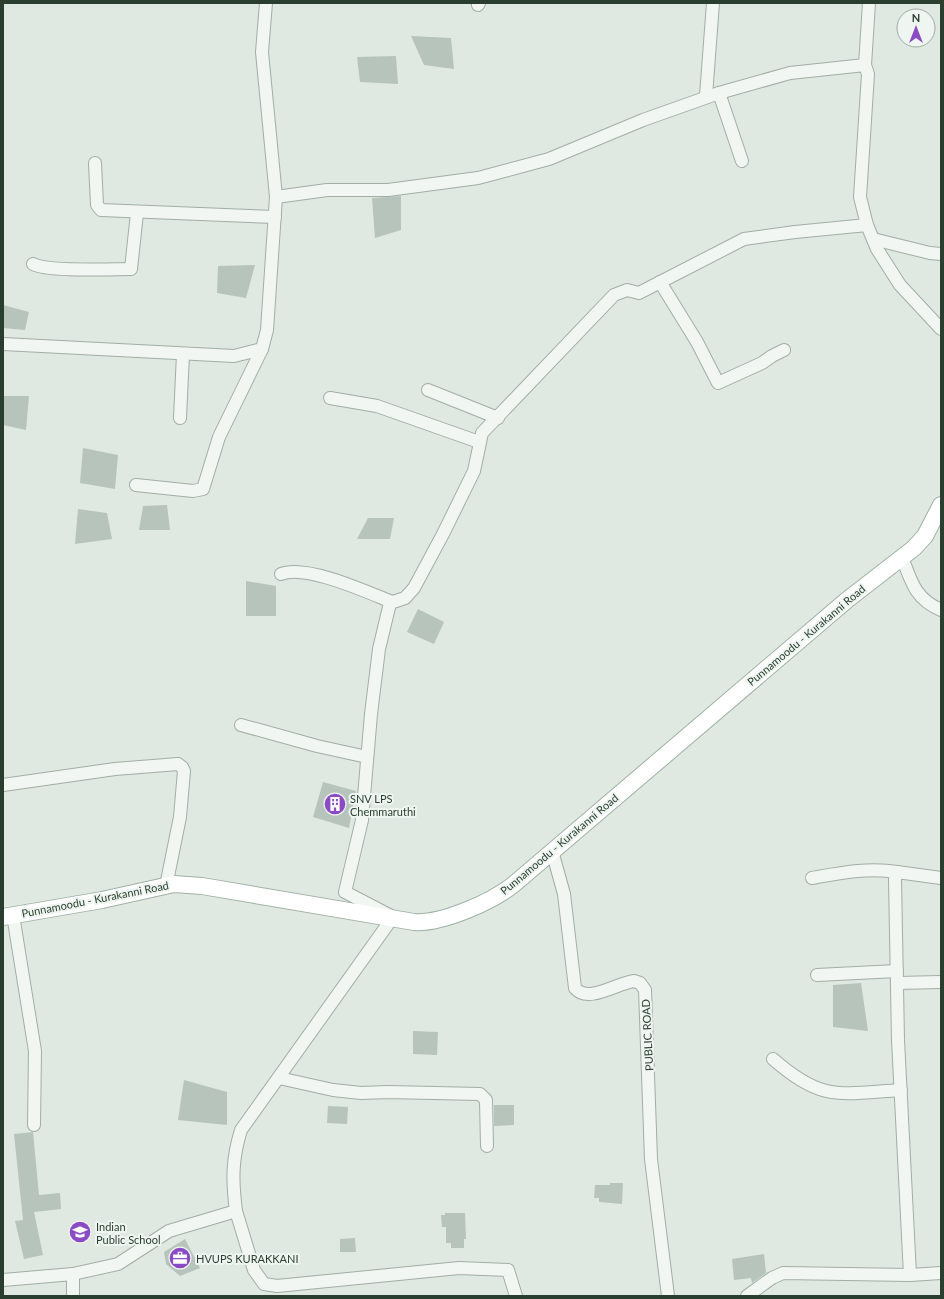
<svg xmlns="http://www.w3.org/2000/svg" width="944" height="1299" font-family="Lato,sans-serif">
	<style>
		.building { fill: #b7c4bb }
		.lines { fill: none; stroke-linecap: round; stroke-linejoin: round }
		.minor-casing { stroke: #a1aea4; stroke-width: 14 }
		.major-casing { stroke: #9fb2a4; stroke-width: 18 }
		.minor { stroke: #f2f6f3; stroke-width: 12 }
		.major { stroke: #fff; stroke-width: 16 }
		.labels { text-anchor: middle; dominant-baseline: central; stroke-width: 4; stroke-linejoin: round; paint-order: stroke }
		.street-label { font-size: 11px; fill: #293e2f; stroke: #eff5f0 }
		.poi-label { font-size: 11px; fill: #293e2f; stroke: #eff5f0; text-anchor: start }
	</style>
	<rect width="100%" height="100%" fill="#dfe8e1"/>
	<g class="building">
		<polygon points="411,36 451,38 454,69 424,65"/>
		<polygon points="396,56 398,84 360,82 357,57"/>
		<polygon points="401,196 401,230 375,238 372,198"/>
		<polygon points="255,265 246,298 217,293 218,266"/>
		<polygon points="3,305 29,312 25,330 3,328"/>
		<polygon points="3,396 29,396 26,430 3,425"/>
		<polygon points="83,448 118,455 115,489 80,483"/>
		<polygon points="167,505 170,530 139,530 143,506"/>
		<polygon points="78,509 107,513 112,539 75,544"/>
		<polygon points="368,518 394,518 390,539 357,539"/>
		<polygon points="246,581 276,586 276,616 246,616"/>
		<polygon points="418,609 444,622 434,644 407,632"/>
		<polygon points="323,782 356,791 349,828 313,817"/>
		<polygon points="861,983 868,1031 833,1027 833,985"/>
		<polygon points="413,1031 438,1032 437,1055 413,1054"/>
		<polygon points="184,1080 227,1092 227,1125 178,1120"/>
		<polygon points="494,1105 514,1105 514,1125 494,1126"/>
		<polygon points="328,1106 348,1107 347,1124 327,1123"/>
		<polygon points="33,1132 39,1195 60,1193 61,1209 34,1212 43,1255 24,1259 15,1221 23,1220 14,1134"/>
		<polygon points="610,1183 623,1183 622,1204 599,1202 599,1198 594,1198 595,1185 610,1185"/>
		<polygon points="445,1213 465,1213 466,1239 464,1239 464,1248 451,1248 451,1243 446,1243 446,1227 442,1227 441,1215 445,1215"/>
		<polygon points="355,1238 356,1252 340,1252 340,1239"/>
		<polygon points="185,1239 200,1268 180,1276 166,1264 164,1252"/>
		<polygon points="764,1254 766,1273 752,1283 751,1278 734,1280 732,1259"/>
	</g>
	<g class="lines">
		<g class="minor-casing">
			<g id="minor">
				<polyline points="478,5 479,3"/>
				<polyline points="719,93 742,161"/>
				<polyline points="706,96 713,3"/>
				<polyline points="95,163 97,205 101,210 275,217"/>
				<polyline points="276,197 327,190 388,190 478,178 549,159 643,120 719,93 790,73 865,65"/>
				<polyline points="867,225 877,249 900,285 941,329"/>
				<polyline points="873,239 930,253 941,254"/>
				<path d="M 33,264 C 47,272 111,269 131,269 L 137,213"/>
				<polyline points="660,282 697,342 718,383 762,363 772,356 784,350"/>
				<polyline points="3,344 234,356 262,349 267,330 276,197 262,52 266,3"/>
				<polyline points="428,390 498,418"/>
				<polyline points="330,398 377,406 479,442"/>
				<polyline points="180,418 183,354"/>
				<polyline points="136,485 193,491 203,489 219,437 262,349"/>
				<path d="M 902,557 C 911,581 915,599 941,610"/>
				<path d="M 281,574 C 306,564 367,592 392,602"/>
				<polyline points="241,725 317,746 367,757"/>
				<polyline points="3,785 115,769 178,764 182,767 184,771 180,817 166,886"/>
				<path d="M 552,851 L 564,894 L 575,988 C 588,1004 617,983 634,981 L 640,983 L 645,990 L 651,1159 L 668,1296"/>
				<path d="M 812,878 C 840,873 869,867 897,872"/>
				<polyline points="13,915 35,1051 34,1125"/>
				<polyline points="817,975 897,971"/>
				<polyline points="897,983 941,982"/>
				<path d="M 773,1059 C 822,1102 839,1094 901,1090"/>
				<polyline points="279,1078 333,1090 361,1093 388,1092 480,1094 486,1100 487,1146"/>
				<polyline points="236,1211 254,1270 264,1284 277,1286 459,1268 508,1270 516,1296"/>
				<polyline points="73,1274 73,1296"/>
				<polyline points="910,1275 898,1040 895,879 897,872 941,878"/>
				<path d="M 3,1280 L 73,1274 L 118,1264 L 169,1231 L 236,1211 C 232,1180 232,1159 241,1130 L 393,917 L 345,892 L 362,820 L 371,714 L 379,649 L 390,603 L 405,598 L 414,588 L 443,534 L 474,471 L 482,433 L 614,295 L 627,290 L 639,293 L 744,239 L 795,232 L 867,225 L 860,197 L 868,74 L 865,65 L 869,3"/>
				<polyline points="747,1296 772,1278 783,1273 910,1275 941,1273"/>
			</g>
		</g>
		<g class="major-casing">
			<path id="major" d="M 3,917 L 102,900 L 174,884 L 202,886 L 414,922 C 442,924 491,902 513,885 L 847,600 L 914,548 L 925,536 L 941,505"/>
		</g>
		<use href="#minor" class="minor"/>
		<use href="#major" class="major"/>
	</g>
	<defs>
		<g id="building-disc" transform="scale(1.15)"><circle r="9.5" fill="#8a4bc5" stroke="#eff5f0"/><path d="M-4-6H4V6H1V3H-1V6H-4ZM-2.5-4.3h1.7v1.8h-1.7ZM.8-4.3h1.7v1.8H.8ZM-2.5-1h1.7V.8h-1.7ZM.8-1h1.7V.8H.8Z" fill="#fff"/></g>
		<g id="school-disc" transform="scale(1.15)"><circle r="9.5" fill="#8a4bc5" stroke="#eff5f0"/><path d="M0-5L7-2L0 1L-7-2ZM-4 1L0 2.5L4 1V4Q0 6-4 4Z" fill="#fff"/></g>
		<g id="office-disc" transform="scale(1.15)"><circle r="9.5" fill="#8a4bc5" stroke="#eff5f0"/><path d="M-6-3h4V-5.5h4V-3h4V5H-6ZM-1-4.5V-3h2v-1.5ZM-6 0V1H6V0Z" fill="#fff"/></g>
	</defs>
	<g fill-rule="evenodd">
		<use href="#building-disc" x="335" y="804"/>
		<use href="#school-disc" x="80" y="1232"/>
		<use href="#office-disc" x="180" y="1258"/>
	</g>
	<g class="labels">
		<g class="street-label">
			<text transform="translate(806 635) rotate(-40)">Punnamoodu - Kurakanni Road</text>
			<text transform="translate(559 844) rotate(-40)">Punnamoodu - Kurakanni Road</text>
			<text transform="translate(95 899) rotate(-11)">Punnamoodu - Kurakanni Road</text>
			<text transform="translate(647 1035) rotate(-93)">PUBLIC ROAD</text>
		</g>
		<g class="poi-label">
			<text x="350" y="798">SNV LPS<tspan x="350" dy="13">Chemmaruthi</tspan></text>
			<text x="96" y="1226">Indian<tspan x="96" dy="13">Public School</tspan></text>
			<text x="196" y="1258">HVUPS KURAKKANI</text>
		</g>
	</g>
	<rect width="944" height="1299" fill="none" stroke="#293e2f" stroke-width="8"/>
	<g transform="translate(916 28)"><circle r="19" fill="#eff5f0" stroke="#a0aca3"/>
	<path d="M0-3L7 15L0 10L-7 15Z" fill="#8a4bc5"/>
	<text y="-6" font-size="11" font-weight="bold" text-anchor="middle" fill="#293e2f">N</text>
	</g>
</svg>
